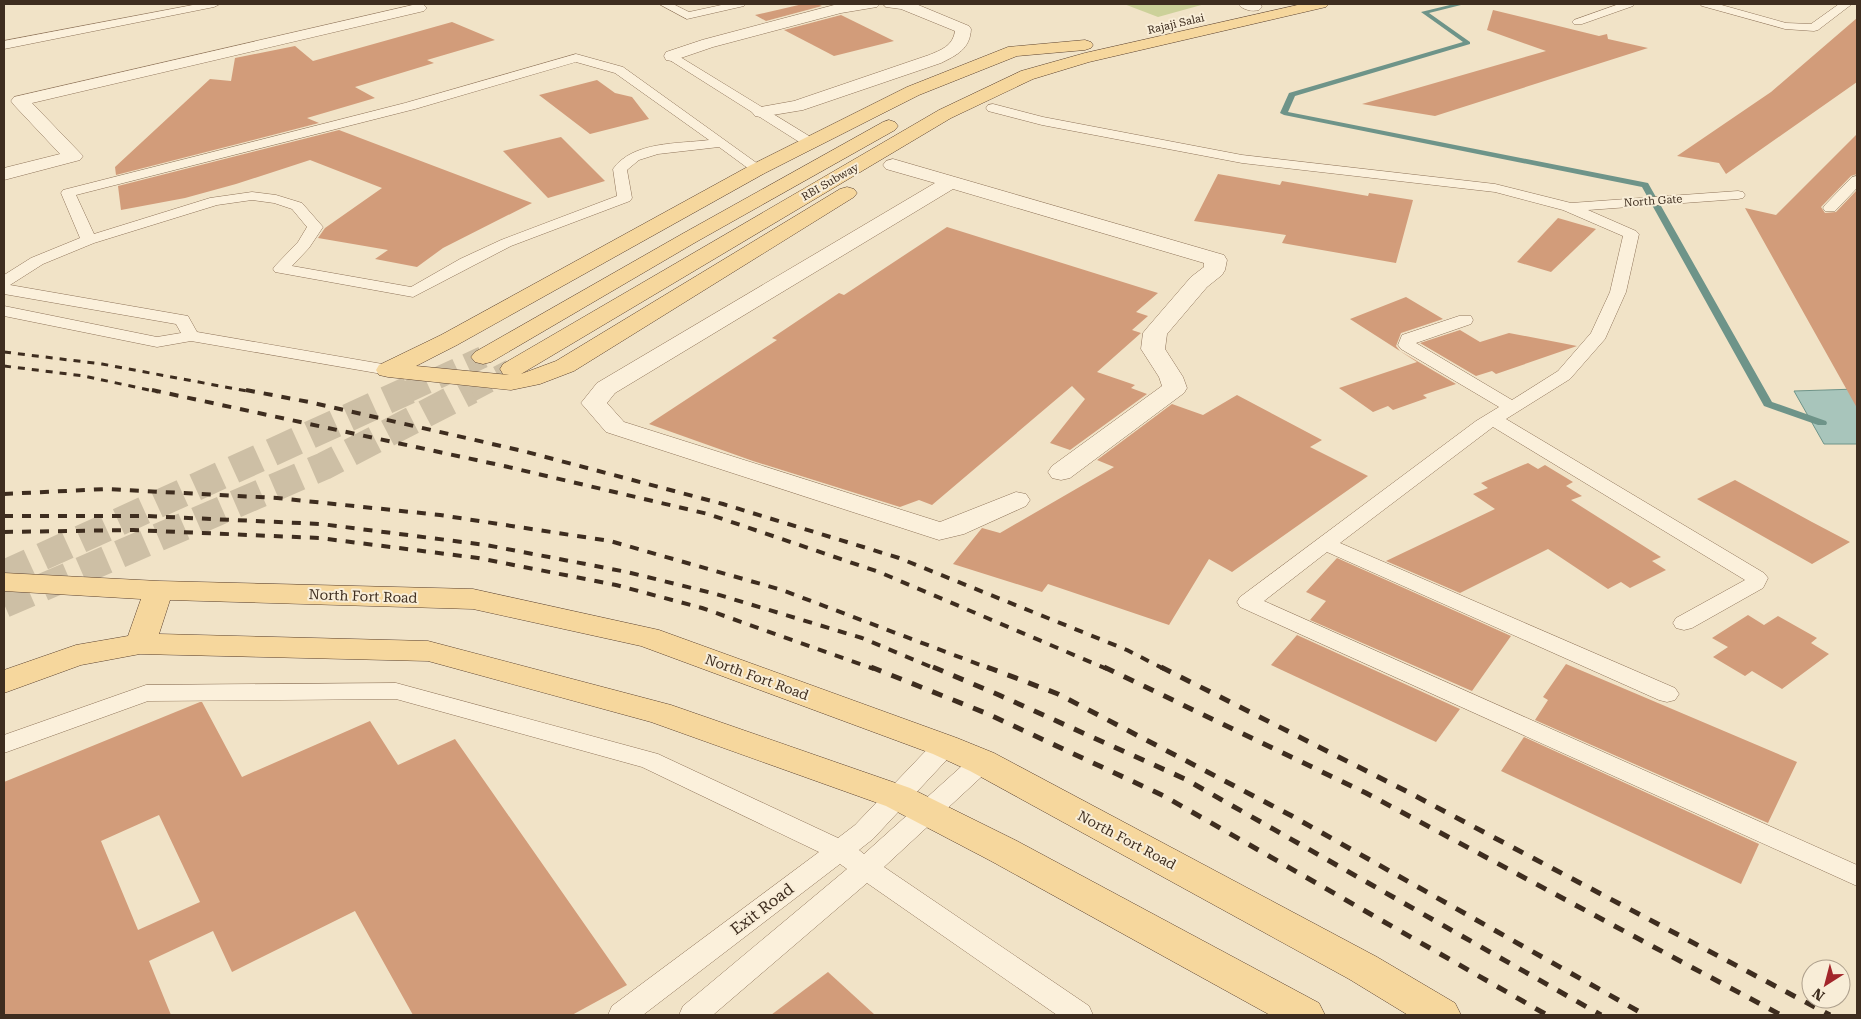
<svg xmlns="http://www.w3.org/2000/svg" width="1861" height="1019" font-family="'Roboto Serif',serif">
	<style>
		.green { fill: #ccd199 }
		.water { fill: #a8c5bb; stroke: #6e9489 }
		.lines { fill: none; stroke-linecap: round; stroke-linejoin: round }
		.stream { fill: #6e9489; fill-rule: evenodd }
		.building { fill: #d29c7a; fill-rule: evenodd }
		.primary-tunnel-far1 { stroke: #cdbfa5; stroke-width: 22; stroke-dasharray: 22 11; stroke-linecap: butt }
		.primary-tunnel { stroke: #cdbfa5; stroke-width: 28; stroke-dasharray: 28 14; stroke-linecap: butt }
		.service-casing { stroke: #8f745a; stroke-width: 1 }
		.minor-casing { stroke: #8f745a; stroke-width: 1 }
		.primary-casing { stroke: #5c422f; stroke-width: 1 }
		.service { fill: #fbf0db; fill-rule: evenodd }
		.minor { fill: #fbf0db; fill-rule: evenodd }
		.primary { fill: #f6d79d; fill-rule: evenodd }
		.rail-far2 { stroke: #3e2d1f; stroke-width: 3; stroke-dasharray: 7 7; stroke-linecap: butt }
		.rail-far1 { stroke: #3e2d1f; stroke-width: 4; stroke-dasharray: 9 9; stroke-linecap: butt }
		.rail { stroke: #3e2d1f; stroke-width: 5; stroke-dasharray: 11 11; stroke-linecap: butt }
		.labels { text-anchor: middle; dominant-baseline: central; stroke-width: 4; stroke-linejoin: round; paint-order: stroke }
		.far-street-label { font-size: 11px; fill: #3e2d1f; stroke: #f8edd7 }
		.street-label { font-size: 14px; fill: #3e2d1f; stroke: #f8edd7 }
		.near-street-label { font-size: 16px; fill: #3e2d1f; stroke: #f8edd7 }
	</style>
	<rect width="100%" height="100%" fill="#f1e3c7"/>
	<polygon class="green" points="1124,4 1205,4 1158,17"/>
	<polygon class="water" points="1857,389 1857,444 1824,444 1794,391"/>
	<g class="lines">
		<polygon class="stream" points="1454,4 1465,4 1429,13 1470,42 1470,44 1295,96 1288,112 1648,183 1772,402 1826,421 1827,423 1826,425 1818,425 1764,406 1642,187 1284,115 1280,113 1289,93 1463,42 1421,12"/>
	</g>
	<g class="building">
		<polygon points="803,4 817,4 822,6 766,21 755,15"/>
		<polygon points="1493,10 1599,36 1607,34 1608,39 1648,48 1435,116 1362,104 1546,51 1487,30"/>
		<polygon points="841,15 894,41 834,56 784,30"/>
		<polygon points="1857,18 1857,82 1726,174 1719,163 1677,156 1771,92"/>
		<polygon points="452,22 495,40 427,60 434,63 355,87 375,98 307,118 319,123 116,175 115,167 210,79 231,81 235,58 295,46 313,61"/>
		<polygon points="597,80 615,93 632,97 649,119 590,134 539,95"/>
		<polygon points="339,130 532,203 443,248 417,267 375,259 388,250 318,238 325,228 382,188 310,160 236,184 185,198 121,210 118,186"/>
		<polygon points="1857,134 1857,174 1851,176 1821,207 1825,213 1836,212 1857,190 1857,408 1745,208 1776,215"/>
		<polygon points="561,137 605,181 548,198 503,151"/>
		<polygon points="1218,174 1280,185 1282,181 1368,196 1369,193 1413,200 1396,263 1282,243 1286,235 1194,221"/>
		<polygon points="1558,218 1596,229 1551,272 1517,262"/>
		<polygon points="947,227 1158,293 1136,312 1148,316 1132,330 1141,333 1097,372 1135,385 1131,388 1147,394 1070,450 1050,443 1085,399 1072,386 932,505 919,500 900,507 753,461 649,424 777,340 772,338 839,293 844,295"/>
		<polygon points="1406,297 1443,319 1401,333 1396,346 1400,351 1456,384 1423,395 1427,398 1393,410 1388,406 1373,412 1339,388 1417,362 1350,319"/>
		<polygon points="1460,330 1480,342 1509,333 1577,346 1496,374 1492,371 1476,376 1420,343"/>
		<polygon points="1237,395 1322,440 1310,447 1368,476 1232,572 1209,559 1169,625 1048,584 1042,592 953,564 982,528 1000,533 1114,467 1097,460 1172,404 1203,415"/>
		<polygon points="1528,463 1538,469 1545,465 1573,482 1566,486 1582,496 1571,500 1661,557 1652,561 1666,570 1630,588 1621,582 1608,589 1548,549 1460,593 1386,561 1495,509 1473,494 1488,488 1481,483"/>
		<polygon points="1735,480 1812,522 1850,542 1812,564 1697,499"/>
		<polygon points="1337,558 1511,636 1472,691 1310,620 1326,601 1306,592"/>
		<polygon points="1748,615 1764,625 1778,616 1817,638 1811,643 1829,654 1782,689 1752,671 1745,676 1713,657 1728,647 1712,638"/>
		<polygon points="1297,635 1460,709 1436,742 1271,665"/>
		<polygon points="1566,664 1797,762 1768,823 1535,720 1548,700 1543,697"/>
		<path d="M 200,702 L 202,702 L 242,777 L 370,721 L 398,765 L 455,739 L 627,985 L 572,1015 L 413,1015 L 355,911 L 232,972 L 213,931 L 149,961 L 171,1015 L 4,1015 L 4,782 ZM 159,815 L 200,902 L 138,930 L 101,841 Z"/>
		<polygon points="1524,737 1759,844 1741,884 1501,771"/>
		<polygon points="828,972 875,1015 771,1015"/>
	</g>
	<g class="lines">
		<g class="primary-tunnel-far1">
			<polyline points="407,392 483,357"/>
			<polyline points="469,392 511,370"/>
		</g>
		<g class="primary-tunnel">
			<polyline points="4,574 409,390"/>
			<polyline points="4,604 324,466 471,390"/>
		</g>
		<g class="service-casing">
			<g id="service">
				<polygon points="198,4 220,4 214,7 4,49 4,41"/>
				<polygon points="659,4 673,4 689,12 726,4 746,4 744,6 687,19"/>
				<polygon points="1619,4 1635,4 1633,6 1582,24 1574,24 1572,22 1574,20"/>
				<polygon points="1700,4 1718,4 1786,23 1811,24 1839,4 1852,4 1818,30 1814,31 1785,29 1702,6"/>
				<polygon points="672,52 814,139 816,142 809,146 804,145 668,59 666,56"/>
				<path d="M 576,54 L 623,67 L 765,169 L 763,172 L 753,172 L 719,147 L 658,154 L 639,160 L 627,170 L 632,198 L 630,201 L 511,246 L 413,297 L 275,272 L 273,269 L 275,266 L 298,242 L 307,227 L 292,209 L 274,203 L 252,200 L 217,205 L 94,243 L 43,264 L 10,285 L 188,316 L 197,332 L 394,366 L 397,370 L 394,374 L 388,375 L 191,341 L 157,347 L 4,316 L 4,306 L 157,337 L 181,333 L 176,324 L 4,294 L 4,275 L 31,258 L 80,238 L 61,193 L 63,190 L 405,103 ZM 576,62 L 615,73 L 709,140 C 678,144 633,141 613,169 L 617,196 L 501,240 L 460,259 L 411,287 L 292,266 L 309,248 L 323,227 L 302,203 L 276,195 L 252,192 L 210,198 L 94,234 L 76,195 L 415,109 Z"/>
				<polygon points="993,104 1043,117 1242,155 1495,184 1571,203 1738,191 1743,192 1745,195 1743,198 1738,199 1588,210 1636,231 1639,234 1626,292 1605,339 1570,379 1506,419 1764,573 1768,578 1763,588 1692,628 1684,630 1676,628 1673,623 1676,618 1745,580 1493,427 1340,543 1675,688 1679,694 1675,700 1667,702 1659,700 1327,552 1264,601 1857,865 1857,886 1240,607 1237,602 1240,597 1476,421 1499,407 1401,349 1398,345 1402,335 1459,316 1471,316 1473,320 1471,324 1416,343 1512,400 1558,371 1591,333 1610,292 1623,236 1563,210 1495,192 1242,163 1042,125 988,111 986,108 988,105"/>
				<polygon points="1857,176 1857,188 1835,211 1825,211 1823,208 1825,205 1852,177"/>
				<polygon points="396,683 658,754 838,838 855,825 936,740 945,737 954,740 957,746 954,752 873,839 859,850 864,854 973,756 982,753 991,756 994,762 991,768 884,867 1089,1006 1093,1015 1057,1015 867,883 713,1015 679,1015 683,1006 847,869 840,864 643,1015 608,1015 612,1006 819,852 642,767 396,699 148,701 4,753 4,735 146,685"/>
			</g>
		</g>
		<g class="minor-casing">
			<g id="minor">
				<polygon points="417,4 424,5 427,8 424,11 32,103 83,156 80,160 4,180 4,168 60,154 14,105 11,101 14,97"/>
				<polygon points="838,4 880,4 877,7 841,13 713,47 672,61 666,60 664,56 666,52 702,40"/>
				<path d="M 883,4 L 916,4 L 969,26 L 971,29 C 970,49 957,55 941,63 L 803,110 L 761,117 L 755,116 L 752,112 L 755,108 L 794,101 L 929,55 C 941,50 953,46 955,31 L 901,9 L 886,7 Z"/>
				<path d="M 1238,4 L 1260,4 L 1262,7 L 1259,10 C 1252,12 1243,10 1238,4 Z"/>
				<polygon points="893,159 1224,255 1227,260 1225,270 1222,275 1207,287 1167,334 1165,349 1183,377 1187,388 1184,393 1070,478 1061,480 1052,478 1048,472 1052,466 1162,386 1159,377 1141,349 1143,333 1147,328 1191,277 1204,267 1204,263 953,189 615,393 607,403 624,422 940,522 1016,492 1026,494 1030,500 1026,506 964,534 939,540 606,432 581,403 597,383 935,183 886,169 883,165 886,161"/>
			</g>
		</g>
		<g class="primary-casing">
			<g id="primary">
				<polygon points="1302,4 1329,4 1326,7 1089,62 1033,79 951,118 521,374 556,361 840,189 847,187 854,189 857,193 854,197 574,371 540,384 511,390 388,377 379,375 376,370 379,365 441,335 751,165 907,87 1008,47 1085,40 1091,42 1093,45 1091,48 1085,50 1017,56 919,95 765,173 457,345 416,366 509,375 503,374 500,369 503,364 939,110 1021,71 1085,53"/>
				<polygon points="889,120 895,122 898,126 895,130 696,242 491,362 483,364 475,362 471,357 475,352 682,234 883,122"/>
				<polygon points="4,573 159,581 473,589 659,630 957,738 994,753 1377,957 1455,1003 1461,1015 1408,1015 1349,979 970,771 933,754 641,646 473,609 170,600 159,634 428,641 671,705 910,788 1017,841 1319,1003 1325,1015 1270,1015 991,861 886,806 651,722 428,661 140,654 81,665 4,693 4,670 76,645 128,636 141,599 4,591"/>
			</g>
		</g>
		<use href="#service" class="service"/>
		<use href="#minor" class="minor"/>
		<use href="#primary" class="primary"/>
		<g class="rail-far2">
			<polyline points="4,352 102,364 252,392"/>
			<polyline points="4,366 84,376 158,392"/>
		</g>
		<g class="rail-far1">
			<polyline points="152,390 504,466 708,514 879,572 1107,669"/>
			<polyline points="246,390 309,402 523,451 723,504 899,558 1127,650 1164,669"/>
			<polyline points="4,494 106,489 277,498 440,515 610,541 782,590 991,669"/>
			<polyline points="4,516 146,516 321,524 486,545 627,572 716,594 862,638 936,669"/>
			<polyline points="4,532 133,530 319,538 478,558 616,585 702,608 874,669"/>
		</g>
		<g class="rail">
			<polyline points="871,667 988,714 1164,796 1547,1015"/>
			<polyline points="933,667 999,695 1185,779 1601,1015"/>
			<polyline points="987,667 1058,694 1292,816 1645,1015"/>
			<polyline points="1104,667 1366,793 1781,1015"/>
			<polyline points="1161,667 1406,791 1830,1015"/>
		</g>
	</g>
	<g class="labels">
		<g class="far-street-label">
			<text transform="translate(1176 24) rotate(-13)">Rajaji Salai</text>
			<text transform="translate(830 182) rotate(-30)">RBI Subway</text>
			<text transform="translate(1653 201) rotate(-4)">North Gate</text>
		</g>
		<g class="street-label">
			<text transform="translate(363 596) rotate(2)">North Fort Road</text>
			<text transform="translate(757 677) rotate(20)">North Fort Road</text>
			<text transform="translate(1127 840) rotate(28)">North Fort Road</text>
		</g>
		<g class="near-street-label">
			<text transform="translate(762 909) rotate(-37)">Exit Road</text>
		</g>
	</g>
	<rect width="1861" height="1019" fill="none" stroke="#3e2d1f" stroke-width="10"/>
	<g transform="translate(1826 984) rotate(216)"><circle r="24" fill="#f8edd7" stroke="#aea08d"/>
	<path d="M0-4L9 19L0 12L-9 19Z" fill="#a2262b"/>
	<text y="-8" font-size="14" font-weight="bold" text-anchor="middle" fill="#3e2d1f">N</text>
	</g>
</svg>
